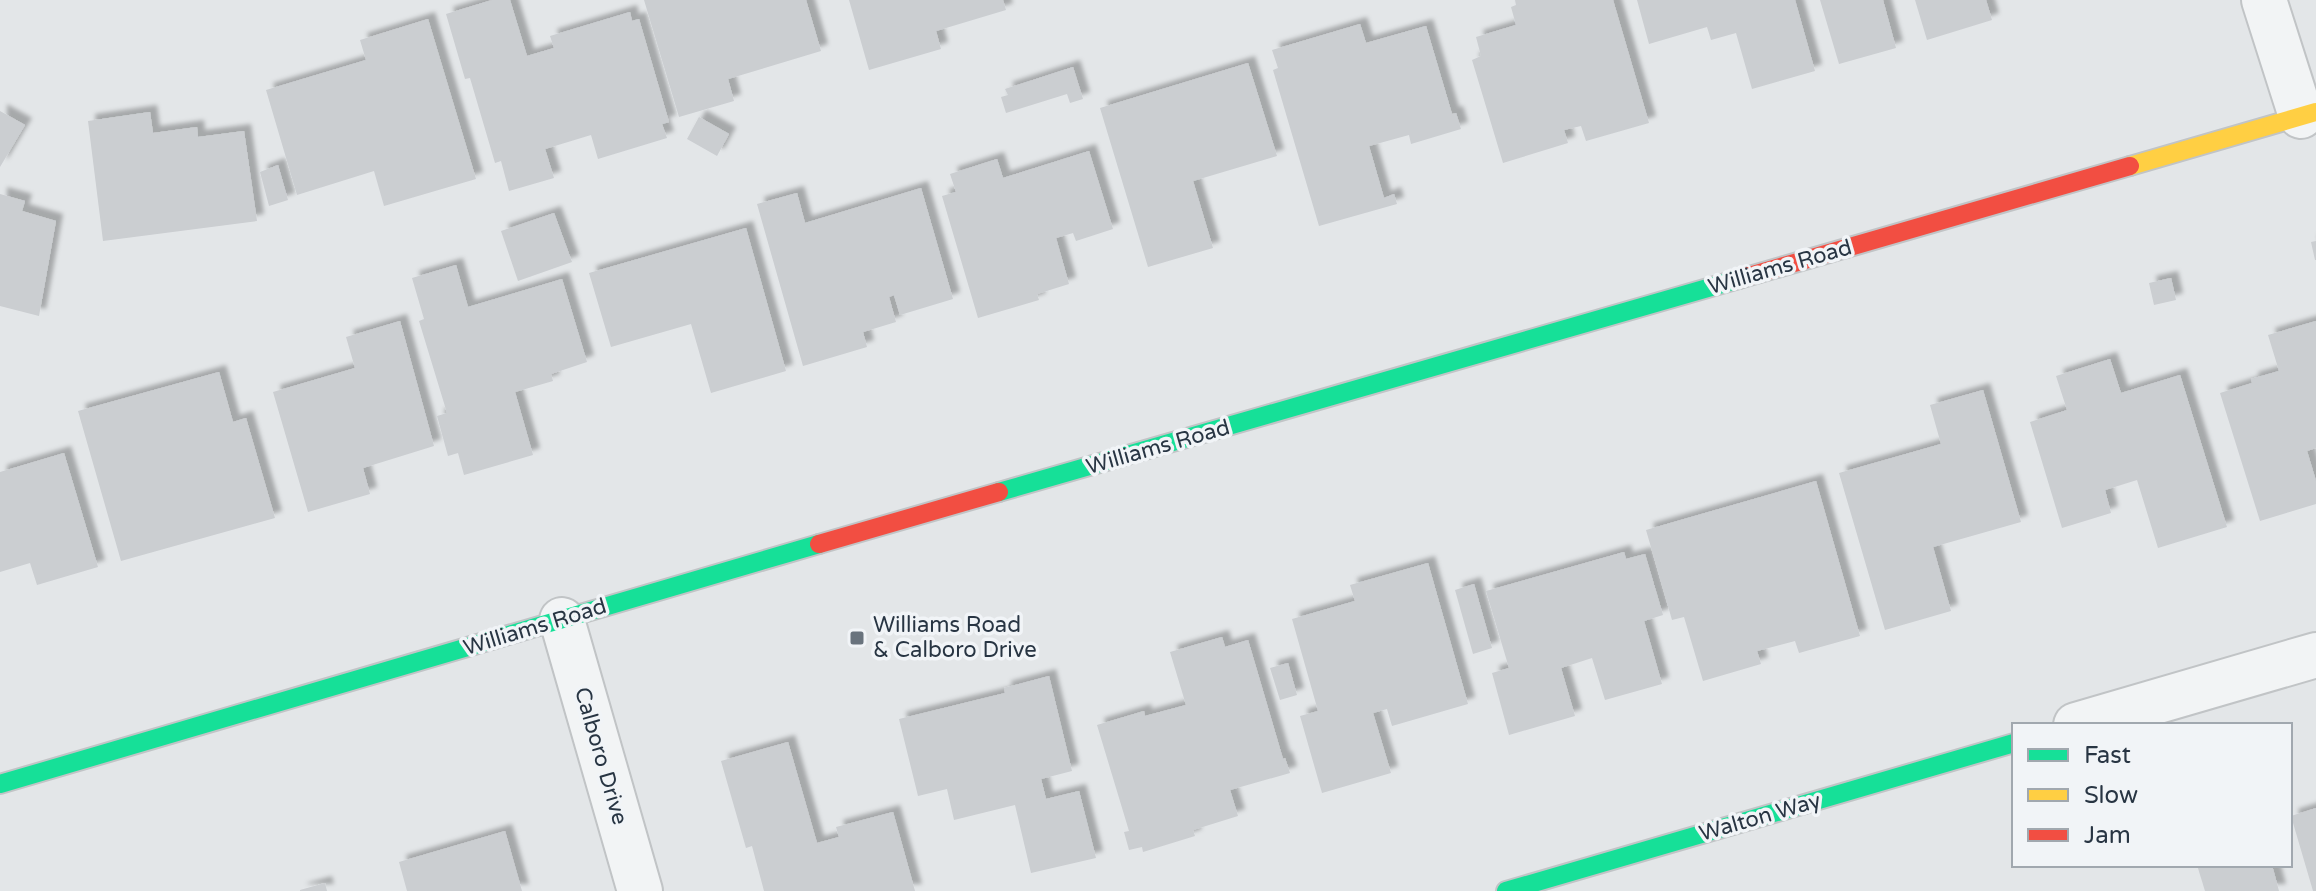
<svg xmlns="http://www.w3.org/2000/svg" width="2316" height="891" font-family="'Varela Round',sans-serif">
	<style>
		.building { fill: #cbced1; filter: url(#shadow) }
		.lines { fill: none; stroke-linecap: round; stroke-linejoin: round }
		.street-casing { stroke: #c1c4c6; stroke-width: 48 }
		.fast-casing { stroke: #c1c4c6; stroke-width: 22 }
		.slow-casing { stroke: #c1c4c6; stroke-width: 22 }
		.jam-casing { stroke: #c1c4c6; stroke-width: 22 }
		.street { stroke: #f2f4f5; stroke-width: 44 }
		.fast { stroke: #16e098; stroke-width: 18 }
		.slow { stroke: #ffcf43; stroke-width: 18 }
		.jam { stroke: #f24e42; stroke-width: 18 }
		.poi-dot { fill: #69737d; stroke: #f1f4f7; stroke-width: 3 }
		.labels { text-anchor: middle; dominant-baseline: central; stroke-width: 7; stroke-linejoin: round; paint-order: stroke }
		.street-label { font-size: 22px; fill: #283543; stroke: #f1f4f7 }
		.poi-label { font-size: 22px; fill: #283543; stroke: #f1f4f7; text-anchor: start }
	</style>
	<defs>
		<filter id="shadow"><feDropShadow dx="7" dy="-7" stdDeviation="2" flood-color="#0004"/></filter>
	</defs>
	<rect width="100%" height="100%" fill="#e3e6e8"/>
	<g class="building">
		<polygon points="492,0 510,0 527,56 554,48 550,36 630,12 632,21 639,19 669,122 662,124 667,138 598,159 591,135 545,149 554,178 509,191 501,161 495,163 470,78 465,79 446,14"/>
		<polygon points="644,0 806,0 821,51 728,79 734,101 679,117"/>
		<polygon points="849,0 1003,0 1006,10 936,31 941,49 869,70"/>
		<polygon points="1515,0 1613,0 1649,123 1586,141 1581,126 1564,130 1568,143 1503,163 1472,60 1481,56 1476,37 1516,25 1511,7 1516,5"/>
		<polygon points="1637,0 1795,0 1815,71 1752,89 1736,33 1711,40 1707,27 1649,44"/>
		<polygon points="1820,0 1883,0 1896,48 1839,64"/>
		<polygon points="1915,0 1986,0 1992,20 1927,40"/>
		<polygon points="428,19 476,179 384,206 374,171 297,195 266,90 366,60 360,40"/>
		<polygon points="1360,24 1366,43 1426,26 1452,114 1456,113 1461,129 1411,144 1409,135 1369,146 1384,198 1394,194 1397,204 1319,226 1273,70 1278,68 1272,50"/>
		<polygon points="1248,63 1277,156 1193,181 1213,248 1148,267 1100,108"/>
		<polygon points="1073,67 1083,99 1070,103 1067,94 1006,113 1001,97 1008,95 1005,89"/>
		<polygon points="0,111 25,125 0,167"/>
		<polygon points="150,112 153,133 197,127 198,137 244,131 257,221 103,241 88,121"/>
		<polygon points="699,117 729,134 717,156 687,139"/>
		<polygon points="1089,151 1113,229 1076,241 1073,233 1056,238 1069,284 1037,294 1039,300 978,318 942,196 956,192 950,174 997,159 1003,178"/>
		<polygon points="278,165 288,200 269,206 260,172"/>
		<polygon points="921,188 953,299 900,315 894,295 889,297 896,322 863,332 867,347 803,366 757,204 797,193 805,223"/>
		<polygon points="0,194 25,201 22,211 56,221 39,316 0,306"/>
		<polygon points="554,213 572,262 518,281 501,231"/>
		<polygon points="746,228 786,371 711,393 691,324 611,347 589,273"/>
		<polygon points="2316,241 2316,260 2315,260 2311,242"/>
		<polygon points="456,265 468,307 562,279 587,362 551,374 553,381 515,392 533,455 464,475 458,453 448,456 437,416 447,413 419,321 424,319 412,278"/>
		<polygon points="2171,278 2176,300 2154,305 2149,283"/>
		<polygon points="400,321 434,446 363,468 370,494 308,512 273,392 355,368 346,337"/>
		<polygon points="2316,321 2316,448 2307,451 2316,481 2316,504 2260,521 2220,393 2252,383 2251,379 2279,371 2268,335"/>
		<polygon points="2110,359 2121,393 2180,375 2227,527 2158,548 2137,480 2105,490 2111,513 2062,528 2030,422 2067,410 2056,376"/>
		<polygon points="219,372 233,422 246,418 275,518 121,561 78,411"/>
		<polygon points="1983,390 2021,522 1933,547 1951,611 1885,630 1839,473 1941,444 1930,405"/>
		<polygon points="64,453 98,567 37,585 30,563 0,572 0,472"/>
		<polygon points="1816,481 1860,636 1799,653 1795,641 1757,651 1761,664 1703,681 1684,617 1672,620 1646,530"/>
		<polygon points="1624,552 1626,559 1645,554 1663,615 1644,621 1662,684 1605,700 1592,658 1561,668 1575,716 1509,735 1492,673 1509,668 1486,591"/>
		<polygon points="1428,563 1468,704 1392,726 1387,709 1373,713 1391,773 1322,793 1300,716 1318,711 1292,619 1355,601 1350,585"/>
		<polygon points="1474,584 1492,648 1473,654 1455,590"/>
		<polygon points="1222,637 1225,647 1248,640 1283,759 1285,758 1290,773 1230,790 1238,816 1193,830 1195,836 1143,852 1142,847 1129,850 1124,832 1129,831 1097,725 1144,711 1145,716 1186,705 1170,652"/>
		<polygon points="1288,663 1297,695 1280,700 1270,668"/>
		<polygon points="1049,676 1072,771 1041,779 1046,799 1079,791 1096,858 1031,873 1015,805 954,820 947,789 918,796 899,719 1005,693 1004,688"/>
		<polygon points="788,742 817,843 839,837 836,827 893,812 915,891 764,891 752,846 746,848 721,761"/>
		<polygon points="2316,808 2316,891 2313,891 2291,816"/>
		<polygon points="505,831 522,891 407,891 399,862"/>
		<polygon points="2197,865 2272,865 2279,891 2205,891"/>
		<polygon points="325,883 327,891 300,891 300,890"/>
	</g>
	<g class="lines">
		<g class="street-casing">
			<g id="street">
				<polyline points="2264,0 2301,116"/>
				<polyline points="562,620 640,891"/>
				<polyline points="2076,725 2316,655"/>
			</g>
		</g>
		<g class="fast-casing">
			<g id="fast">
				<polyline points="999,492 1739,279"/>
				<polyline points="0,784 819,544"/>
				<polyline points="1506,891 2014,743"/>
			</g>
		</g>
		<g class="slow-casing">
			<polyline id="slow" points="2130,166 2316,112"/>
		</g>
		<g class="jam-casing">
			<g id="jam">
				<polyline points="1739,279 2130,166"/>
				<polyline points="819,544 999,492"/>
			</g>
		</g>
		<use href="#street" class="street"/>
		<use href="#fast" class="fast"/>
		<use href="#slow" class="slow"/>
		<use href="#jam" class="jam"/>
	</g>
	<rect class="poi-dot" x="849" y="630" width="16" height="16" rx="4"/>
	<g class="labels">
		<g class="street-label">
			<text transform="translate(1780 267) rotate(-16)">Williams Road</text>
			<text transform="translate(1158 447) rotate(-16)">Williams Road</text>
			<text transform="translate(535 627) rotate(-17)">Williams Road</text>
			<text transform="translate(601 756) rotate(74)">Calboro Drive</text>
			<text transform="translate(1760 817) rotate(-16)">Walton Way</text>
		</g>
		<g class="poi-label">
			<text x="873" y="625">Williams Road<tspan x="873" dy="25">&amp; Calboro Drive</tspan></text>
		</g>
	</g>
	<rect x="2012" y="723" width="280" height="144" fill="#f1f4f7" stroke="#a1a8af" stroke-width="2"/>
	<rect x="2028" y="749" width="40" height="12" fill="#16e098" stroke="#a1a8af" stroke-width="2"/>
	<text x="2084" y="763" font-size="24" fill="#283543">Fast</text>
	<rect x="2028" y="789" width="40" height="12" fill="#ffcf43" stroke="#a1a8af" stroke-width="2"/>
	<text x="2084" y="803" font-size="24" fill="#283543">Slow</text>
	<rect x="2028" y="829" width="40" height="12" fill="#f24e42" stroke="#a1a8af" stroke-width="2"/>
	<text x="2084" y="843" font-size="24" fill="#283543">Jam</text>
</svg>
